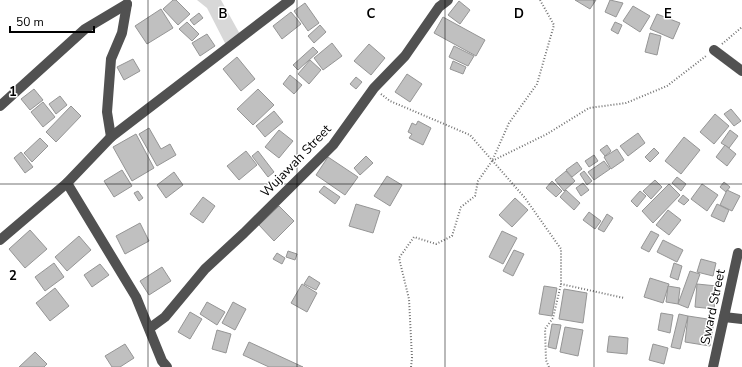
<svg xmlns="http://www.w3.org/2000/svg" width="742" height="367" font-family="'Nunito Sans',sans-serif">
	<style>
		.green { fill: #d8d8d8 }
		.building { fill: #c0c0c0; stroke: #959595 }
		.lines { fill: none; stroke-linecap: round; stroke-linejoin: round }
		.path { stroke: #737373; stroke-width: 2; stroke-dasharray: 1 2; stroke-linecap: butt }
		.minor { stroke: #515151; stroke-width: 10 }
		.grid { fill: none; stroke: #000; stroke-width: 1; stroke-opacity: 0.55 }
		.labels { text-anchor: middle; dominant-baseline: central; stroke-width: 3; stroke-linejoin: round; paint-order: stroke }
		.street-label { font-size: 13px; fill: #000; stroke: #fff }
		.grid-label { font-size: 13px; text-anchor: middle; font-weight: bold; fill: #000; stroke: #fff; stroke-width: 3; stroke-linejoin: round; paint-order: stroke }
	</style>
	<rect width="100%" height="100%" fill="#fff"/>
	<polygon class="green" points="197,0 221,0 241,36 227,47 207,8"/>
	<g class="building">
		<polygon points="173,0 176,0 190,14 178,25 163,9"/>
		<polygon points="575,0 596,0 590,9"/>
		<polygon points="610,0 623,3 616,17 605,12"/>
		<polygon points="459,1 470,10 460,24 448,15"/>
		<polygon points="305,3 319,23 308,31 294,11"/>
		<polygon points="633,6 650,16 640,32 623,21"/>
		<polygon points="161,9 173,28 147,44 135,26"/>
		<polygon points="291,12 301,24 282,39 273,26"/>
		<polygon points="199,13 203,18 194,25 190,20"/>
		<polygon points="657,14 680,23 673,39 650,29"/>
		<polygon points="443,17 485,40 476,56 434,33"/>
		<polygon points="187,22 199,34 192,41 179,29"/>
		<polygon points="615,22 622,25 618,34 611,30"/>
		<polygon points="320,25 326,32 314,43 308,36"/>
		<polygon points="650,33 661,36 657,55 645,52"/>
		<polygon points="207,34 215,46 200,56 192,43"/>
		<polygon points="332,43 342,56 323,70 314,58"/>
		<polygon points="369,44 385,58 371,75 354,61"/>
		<polygon points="454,46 474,56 468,66 449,57"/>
		<polygon points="313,47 318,52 298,70 293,65"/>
		<polygon points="237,57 255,79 241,91 223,69"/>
		<polygon points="133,59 140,71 124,80 117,67"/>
		<polygon points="310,60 321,70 309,84 298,74"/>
		<polygon points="453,61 466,67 463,74 450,69"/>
		<polygon points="407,74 422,84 410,102 395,92"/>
		<polygon points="290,75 302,85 294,94 283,84"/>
		<polygon points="356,77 362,82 356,89 350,84"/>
		<polygon points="34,89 43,100 30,110 21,99"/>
		<polygon points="258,89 274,105 253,125 237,109"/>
		<polygon points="60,96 67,105 56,114 49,104"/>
		<polygon points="43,102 55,117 43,127 31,112"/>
		<polygon points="71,106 81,116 56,142 46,132"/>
		<polygon points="731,109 741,121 734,126 724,114"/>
		<polygon points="274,111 283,122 265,137 256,126"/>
		<polygon points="715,114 729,126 714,144 700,132"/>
		<polygon points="418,121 431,128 423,145 409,138 412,134 408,132 412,123 416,125"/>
		<polygon points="149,128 161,149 170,144 176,155 157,166 139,134"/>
		<polygon points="279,130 293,141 279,158 265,147"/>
		<polygon points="730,130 738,136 729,148 721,143"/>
		<polygon points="638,133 645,143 628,156 620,146"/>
		<polygon points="136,134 154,168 132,181 113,147"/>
		<polygon points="684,137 700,150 681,174 665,161"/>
		<polygon points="40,138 48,146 32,162 24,153"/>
		<polygon points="607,145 611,151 605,156 600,150"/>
		<polygon points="725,145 736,154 727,166 716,157"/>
		<polygon points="654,148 659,153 650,162 645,157"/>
		<polygon points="617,149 624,160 611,169 604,157"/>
		<polygon points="246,151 257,165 239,180 227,166"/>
		<polygon points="258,151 274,172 268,177 252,156"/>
		<polygon points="21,152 33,167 25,173 14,158"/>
		<polygon points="594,155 598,161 589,167 585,161"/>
		<polygon points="366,156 373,163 360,175 354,168"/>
		<polygon points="328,157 358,177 345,195 316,175"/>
		<polygon points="604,161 610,169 594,180 588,172"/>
		<polygon points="577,162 582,169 572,177 566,170"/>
		<polygon points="122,170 132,186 114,197 104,181"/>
		<polygon points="566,171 575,181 564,191 555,180"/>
		<polygon points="584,171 592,181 587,185 580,174"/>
		<polygon points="174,172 183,185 166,198 157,185"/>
		<polygon points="387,176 402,185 390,206 374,196"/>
		<polygon points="677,177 686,184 681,191 672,183"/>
		<polygon points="655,180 662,187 651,199 643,191"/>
		<polygon points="552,181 562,191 556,197 546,188"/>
		<polygon points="724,182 730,187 726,192 720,187"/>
		<polygon points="583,183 589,190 581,196 576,188"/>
		<polygon points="669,184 680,195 653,223 642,211"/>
		<polygon points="702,184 718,195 707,211 691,199"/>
		<polygon points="324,186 340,197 335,204 319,192"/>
		<polygon points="566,190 580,203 574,210 560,197"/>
		<polygon points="727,190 740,196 732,211 720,205"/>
		<polygon points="138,191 143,198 139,201 134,193"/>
		<polygon points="640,191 646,196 637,207 631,201"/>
		<polygon points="683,195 689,200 684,205 678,201"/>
		<polygon points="203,197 215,206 203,223 190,214"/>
		<polygon points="515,198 528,210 512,227 499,215"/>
		<polygon points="356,204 380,211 373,233 349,226"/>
		<polygon points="717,204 729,210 724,222 711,216"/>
		<polygon points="279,206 294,221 274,241 259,225"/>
		<polygon points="668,210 681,220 669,235 656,225"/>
		<polygon points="589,212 601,221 595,229 583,220"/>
		<polygon points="607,214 613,218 604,232 598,229"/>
		<polygon points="140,223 149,241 125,254 116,236"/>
		<polygon points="30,230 47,249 25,268 9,249"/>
		<polygon points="502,231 517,238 503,264 489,257"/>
		<polygon points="651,231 659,235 649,252 641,248"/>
		<polygon points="79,236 91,250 67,271 55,257"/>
		<polygon points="663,240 683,250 677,262 657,252"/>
		<polygon points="514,250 524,254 513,276 503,271"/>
		<polygon points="288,251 297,254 295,260 286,257"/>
		<polygon points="277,253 285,258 282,264 273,259"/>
		<polygon points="701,259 716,263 713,276 697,272"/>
		<polygon points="54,263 64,277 45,291 35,277"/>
		<polygon points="674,263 682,266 678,280 670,277"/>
		<polygon points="100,264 109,275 92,287 84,275"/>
		<polygon points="162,267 171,281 149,295 140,281"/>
		<polygon points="690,271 700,274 688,308 678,304"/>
		<polygon points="309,276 320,283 316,290 304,284"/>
		<polygon points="650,278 669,284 663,303 644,297"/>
		<polygon points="302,284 317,293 307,312 291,303"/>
		<polygon points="697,284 717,286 714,309 695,307"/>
		<polygon points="544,286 557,288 552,316 539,314"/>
		<polygon points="668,286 680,288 678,304 666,302"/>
		<polygon points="55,288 69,306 50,321 36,303"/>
		<polygon points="564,289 587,293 583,323 559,319"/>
		<polygon points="207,302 225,312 217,325 200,314"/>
		<polygon points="233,302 246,309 235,330 222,323"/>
		<polygon points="190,312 202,319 190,339 178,332"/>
		<polygon points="661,313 673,315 670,333 658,330"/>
		<polygon points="679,314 688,316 680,349 671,347"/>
		<polygon points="688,316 714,320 710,346 685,342"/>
		<polygon points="552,324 561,325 556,349 548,347"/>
		<polygon points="565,327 583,330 578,356 560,352"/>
		<polygon points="217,330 231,334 226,353 212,349"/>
		<polygon points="609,336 628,338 627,354 607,352"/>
		<polygon points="249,342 303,367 269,367 243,355"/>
		<polygon points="125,344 134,358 120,367 112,367 105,356"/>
		<polygon points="653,344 668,348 664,364 649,360"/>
		<polygon points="35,352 47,364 44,367 19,367"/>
	</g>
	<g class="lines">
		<g class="path">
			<polyline points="540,0 554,25 537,84 509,123 492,161 547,134 589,108 626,103 667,86 706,56"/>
			<polyline points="722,44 742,27"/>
			<polyline points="381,94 390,101 470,135 525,198 561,249 561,284 624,298"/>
			<polyline points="411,367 412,358 409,299 399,258 414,237 436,244 452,236 461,207 475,196 478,181 492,161"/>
			<polyline points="549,367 546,360 545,329 553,318 561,284"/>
		</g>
		<g class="minor">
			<polyline points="714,50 742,71"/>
			<polyline points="0,106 85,29 127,4"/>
			<polyline points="111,137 107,112 111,59 122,33 127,4"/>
			<polyline points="67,183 136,297 162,361 167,367"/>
			<polyline points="0,240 67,183 111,137 290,0"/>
			<polyline points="724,317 742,319"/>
			<polyline points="150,328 165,317 205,269 244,233 333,145 374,88 405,56 439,7 448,0"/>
			<polyline points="713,367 738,253"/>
		</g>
	</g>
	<path class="grid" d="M 148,0 L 148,367M 297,0 L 297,367M 445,0 L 445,367M 594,0 L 594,367M 0,184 L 742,184"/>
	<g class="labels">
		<g class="street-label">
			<text transform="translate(296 161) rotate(-46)">Wujawah Street</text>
			<text transform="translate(713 307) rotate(-78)">Sward Street</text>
		</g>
	</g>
	<g class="grid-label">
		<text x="223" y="18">B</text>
		<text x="371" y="18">C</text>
		<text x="519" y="18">D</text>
		<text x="668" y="18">E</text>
		<text x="13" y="96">1</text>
		<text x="13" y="280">2</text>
	</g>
	<path d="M10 26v6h84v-6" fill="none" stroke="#000000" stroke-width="2"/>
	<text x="16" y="26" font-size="12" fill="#000000" stroke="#ffffff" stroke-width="3" paint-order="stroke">50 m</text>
</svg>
